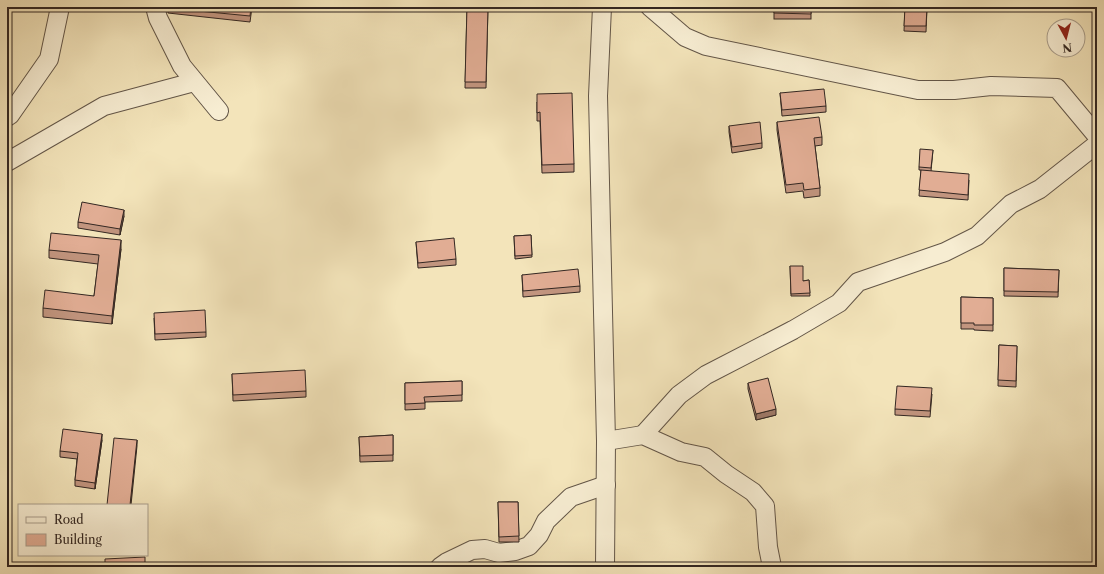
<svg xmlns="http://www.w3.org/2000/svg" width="1104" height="574" font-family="'Libre Caslon Text',serif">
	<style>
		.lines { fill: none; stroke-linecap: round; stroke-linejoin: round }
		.street-casing { stroke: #635648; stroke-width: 20 }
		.street { stroke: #f7edd2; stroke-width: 18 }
		.wall { fill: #c2957f; stroke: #332722 }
		.shaded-wall { fill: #9e7968; stroke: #332722 }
		.building { fill: #e1ad94; stroke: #332722 }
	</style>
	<rect width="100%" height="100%" fill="#f3e4ba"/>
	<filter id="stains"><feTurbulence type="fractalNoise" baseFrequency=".005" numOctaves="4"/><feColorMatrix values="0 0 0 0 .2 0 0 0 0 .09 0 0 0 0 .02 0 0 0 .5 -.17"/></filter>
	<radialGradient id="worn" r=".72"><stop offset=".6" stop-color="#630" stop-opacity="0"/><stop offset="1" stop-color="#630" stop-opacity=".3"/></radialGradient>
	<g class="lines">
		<g class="street-casing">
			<g id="street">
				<polyline points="155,7 158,18 182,66 219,111"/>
				<polyline points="602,7 598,96 606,441 605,567"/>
				<polyline points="650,7 685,37 706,46 918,90 954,90 991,86 1057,88 1097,136"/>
				<polyline points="7,117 10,115 49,59 60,7"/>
				<polyline points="7,162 104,106 194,82"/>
				<polyline points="643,435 679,395 706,375 793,330 839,303 858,282 945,252 977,236 1011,204 1040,189 1097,144"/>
				<polyline points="606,441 643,435 681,452 705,457 726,474 753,492 765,506 768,547 772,567"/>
				<polyline points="440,567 447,562 472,550 485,549 499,553 515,551 529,546 539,535 546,521 571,497 606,485"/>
			</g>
		</g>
		<use href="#street" class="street"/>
	</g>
	<g class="wall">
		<polygon points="168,7 252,7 250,22 168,13"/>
		<polygon points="467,7 488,7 486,88 465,88"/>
		<polygon points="702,7 737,7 736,10"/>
		<rect x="774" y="7" width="37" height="12"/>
		<polygon points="905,7 961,7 961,9 927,8 926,32 904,31"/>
		<polygon points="780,93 826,106 826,112 782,116"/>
		<polygon points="537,102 574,164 574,172 542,173 540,121 537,121"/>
		<polygon points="777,122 822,137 822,145 815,146 820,188 820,196 804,198 803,191 786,193 777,130"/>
		<polygon points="729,126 762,143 762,148 732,153 729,132"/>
		<polygon points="933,150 931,171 969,180 968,200 919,196 921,170 919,170 919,167"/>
		<polygon points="124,216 120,235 78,228 78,222"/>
		<polygon points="531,235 532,257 515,259 514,236"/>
		<polygon points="416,242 456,259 456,265 418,268"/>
		<polygon points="121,249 112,324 43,317 43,308 94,296 98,264 49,258 49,250"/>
		<polygon points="790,266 803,281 809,280 810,296 791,296"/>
		<polygon points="1004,268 1059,270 1058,297 1004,296"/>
		<polygon points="522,275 580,286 580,292 523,297"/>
		<polygon points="961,297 993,298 993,331 974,330 974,329 961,329"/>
		<polygon points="154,318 206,332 206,337 155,340"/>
		<polygon points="999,345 1017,346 1016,387 998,386"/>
		<polygon points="232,374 306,391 306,397 233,401"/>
		<polygon points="462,381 462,401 425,402 425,409 405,410 405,383"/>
		<polygon points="748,383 776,415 756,420 748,389"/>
		<polygon points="932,394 930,417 895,415 895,409"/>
		<polygon points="393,435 393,461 360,462 359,437"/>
		<polygon points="102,440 95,489 75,486 75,480 77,459 60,457 60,451"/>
		<polygon points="498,502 518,502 519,542 499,542"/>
	</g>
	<g class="shaded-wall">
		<polygon points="124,210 124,216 120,235 120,229"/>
		<polygon points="121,240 121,249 112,324 112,316"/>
		<polygon points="776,409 776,415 756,420 756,414"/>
		<polygon points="102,434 102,440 95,489 95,483"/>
		<polygon points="137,440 137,446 131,505 130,505"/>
	</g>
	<g class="building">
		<polygon points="168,7 251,7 250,16 168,8"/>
		<polygon points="467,7 488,7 486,82 465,82"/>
		<polygon points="774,7 811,7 811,14 774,13"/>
		<polygon points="905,7 927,7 926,26 904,26"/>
		<polygon points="824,89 826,106 782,110 780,93"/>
		<polygon points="572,93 574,164 542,165 540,112 537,113 537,94"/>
		<polygon points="819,117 822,137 814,138 820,188 804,190 803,183 786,185 777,122"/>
		<polygon points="760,122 762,143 732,147 729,126"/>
		<polygon points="920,149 933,150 931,168 919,167"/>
		<polygon points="921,170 969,174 968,195 919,190"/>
		<polygon points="82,202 124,210 120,229 78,222"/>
		<polygon points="51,233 121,240 112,316 43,308 45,290 94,296 99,255 49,250"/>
		<polygon points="531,235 532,255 515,256 514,236"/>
		<polygon points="454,238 456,259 418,263 416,242"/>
		<polygon points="790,266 803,266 803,281 809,280 810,293 791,294"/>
		<polygon points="1004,268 1059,270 1058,292 1004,291"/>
		<polygon points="578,269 580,286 523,291 522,275"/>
		<polygon points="961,297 993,298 993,325 974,325 974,323 961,323"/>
		<polygon points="205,310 206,332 155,334 154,313"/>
		<polygon points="999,345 1017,346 1016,381 998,380"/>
		<polygon points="305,370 306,391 233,395 232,374"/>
		<polygon points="768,378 776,409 756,414 748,383"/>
		<polygon points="462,381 462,395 424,397 425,403 405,404 405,383"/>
		<polygon points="897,386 932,388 930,411 895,409"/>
		<polygon points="63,429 102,434 95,483 75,480 78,453 60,451"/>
		<polygon points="393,435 393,455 360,456 359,437"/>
		<polygon points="114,438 137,440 130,505 107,505"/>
		<polygon points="498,502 518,502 519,536 499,537"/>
		<polygon points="145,557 145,567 105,567 105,559"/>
	</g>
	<rect width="1104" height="574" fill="none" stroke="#f3e4ba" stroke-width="24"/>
	<rect x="8" y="8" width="1088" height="558" fill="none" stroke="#332722" stroke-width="2"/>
	<rect x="12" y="12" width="1080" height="550" fill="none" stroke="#332722"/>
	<rect x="18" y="504" width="130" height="52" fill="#f7edd2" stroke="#a99e8c"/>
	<rect x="26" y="517" width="20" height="6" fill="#f7edd2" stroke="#a99e8c"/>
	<text x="54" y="524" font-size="12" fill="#332722">Road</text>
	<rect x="26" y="534" width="20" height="12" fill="#e1ad94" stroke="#a99e8c"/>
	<text x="54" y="544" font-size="12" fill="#332722">Building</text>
	<g transform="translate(1066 38) rotate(173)"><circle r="19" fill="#f7edd2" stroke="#a99e8c"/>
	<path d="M0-3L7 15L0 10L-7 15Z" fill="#8f2418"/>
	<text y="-6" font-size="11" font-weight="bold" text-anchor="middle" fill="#332722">N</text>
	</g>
	<rect width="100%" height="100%" filter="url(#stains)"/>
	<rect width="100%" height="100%" fill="url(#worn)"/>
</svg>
